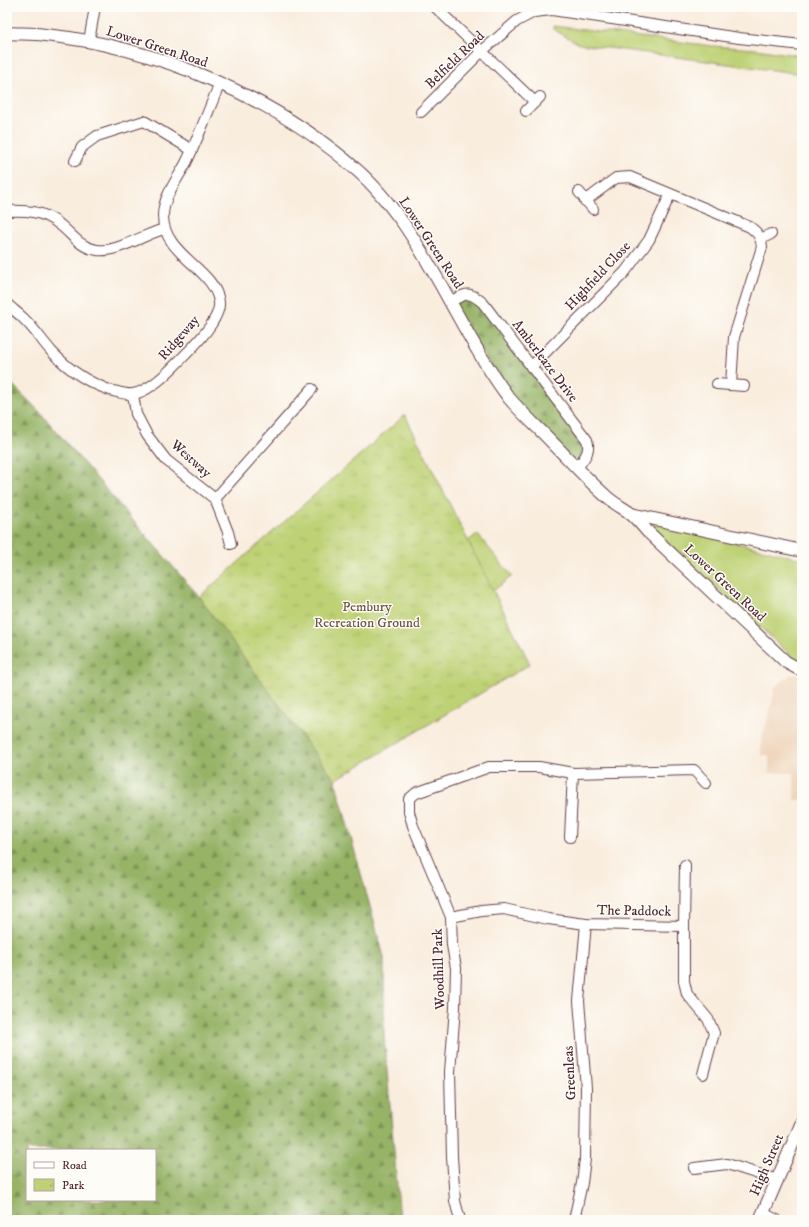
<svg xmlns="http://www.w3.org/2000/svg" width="809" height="1227" font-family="'IM FELL DW Pica',serif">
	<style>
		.built { fill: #efd6bc }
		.grass { fill: #bed174; stroke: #847850 }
		.forest { fill: url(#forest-firs); stroke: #706948; fill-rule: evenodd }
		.park { fill: url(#park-tufts); stroke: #847850 }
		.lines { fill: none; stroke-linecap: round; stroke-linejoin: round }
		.minor-casing { stroke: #643e46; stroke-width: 12 }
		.tertiary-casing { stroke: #643e46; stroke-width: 14 }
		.minor { stroke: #fff; stroke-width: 10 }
		.tertiary { stroke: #fff; stroke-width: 12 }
		.labels { text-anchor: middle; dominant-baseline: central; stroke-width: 3; stroke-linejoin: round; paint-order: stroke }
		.street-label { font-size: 14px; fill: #4a1f2b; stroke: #fdfcf7 }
		.park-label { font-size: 14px; fill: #6d5441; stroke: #fdfcf7 }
	</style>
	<defs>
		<pattern id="forest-firs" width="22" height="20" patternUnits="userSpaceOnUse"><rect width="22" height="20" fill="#96b366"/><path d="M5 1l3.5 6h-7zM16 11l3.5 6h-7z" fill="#7c9154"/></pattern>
		<pattern id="park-tufts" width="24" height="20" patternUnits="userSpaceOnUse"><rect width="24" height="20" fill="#bed174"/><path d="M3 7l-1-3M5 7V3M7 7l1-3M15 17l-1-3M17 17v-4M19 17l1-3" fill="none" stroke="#a5b365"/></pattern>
	</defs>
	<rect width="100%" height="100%" fill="#fdfcf7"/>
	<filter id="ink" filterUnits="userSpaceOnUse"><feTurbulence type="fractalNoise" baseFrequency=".025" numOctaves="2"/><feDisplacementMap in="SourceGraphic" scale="8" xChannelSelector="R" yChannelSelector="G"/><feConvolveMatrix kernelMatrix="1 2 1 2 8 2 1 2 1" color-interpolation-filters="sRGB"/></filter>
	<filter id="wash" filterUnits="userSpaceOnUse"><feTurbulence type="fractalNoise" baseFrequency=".012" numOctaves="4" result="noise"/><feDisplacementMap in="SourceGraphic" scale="16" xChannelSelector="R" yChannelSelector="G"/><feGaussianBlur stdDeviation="0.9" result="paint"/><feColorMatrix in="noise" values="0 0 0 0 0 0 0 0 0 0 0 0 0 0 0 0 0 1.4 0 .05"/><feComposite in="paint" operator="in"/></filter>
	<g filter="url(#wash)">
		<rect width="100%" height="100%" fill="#f9edde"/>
		<polygon class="built" points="790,675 802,675 802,800 794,800 794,773 769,773 769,755 761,755 761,742 774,695 774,688"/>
		<g class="grass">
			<polygon points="553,26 712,46 756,49 802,56 802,74 579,44 553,29"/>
			<polygon points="655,523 802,559 802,660 797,661 652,528"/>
			<polygon points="477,534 512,576 465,613 431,571"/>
		</g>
		<g class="forest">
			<polygon points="474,295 587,440 577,468 511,400 451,301"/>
			<path d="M 7,379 L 38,410 L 199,597 L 335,780 L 384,957 L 384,1037 L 400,1220 L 7,1220 ZM 27,1150 L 155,1150 L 155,1200 L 27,1200 Z"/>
		</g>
		<polygon class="park" points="405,415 530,664 335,780 199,597"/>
	</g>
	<g filter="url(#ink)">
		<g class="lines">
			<g class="minor-casing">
				<g id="minor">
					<polyline points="435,7 535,102"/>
					<polyline points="549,7 552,10 739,38 802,45"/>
					<polyline points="89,41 95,7"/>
					<polyline points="526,111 540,97"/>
					<polyline points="421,112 481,52 517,21 534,12 552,10"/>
					<polyline points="75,161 82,147 97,136 144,121 192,150"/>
					<polyline points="579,192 593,209"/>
					<path d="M 585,201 L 616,178 L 630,177 L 750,227 C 758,233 761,237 762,247 L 734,337 L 731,385"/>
					<path d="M 7,211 C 27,210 43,211 59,224 C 71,233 80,248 97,250 C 116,253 145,234 164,229"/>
					<polyline points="761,239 771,234"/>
					<path d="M 451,301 C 467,293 469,291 483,303 L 587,440 C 591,452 584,458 577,468"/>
					<path d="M 7,304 C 12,309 18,313 23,318 C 34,328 42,341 52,352 C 69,370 90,384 113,391 C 119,392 127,395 133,394 C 152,391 173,367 186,354 C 196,344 221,318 219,302 C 215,269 163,255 163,216 C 163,196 178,179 187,161 C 199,136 209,109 220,83"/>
					<polyline points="531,367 625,272 649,240 670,195"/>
					<polyline points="717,384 744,386"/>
					<polyline points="133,394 136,414 147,435 166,460 215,499 228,532 231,544"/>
					<polyline points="215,499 312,389"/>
					<polyline points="570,837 573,773"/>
					<polyline points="451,917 481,911 504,909 548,919 586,924 684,926 684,981 687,994 708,1019 714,1033 703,1074"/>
					<polyline points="684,926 685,865"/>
					<polyline points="694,1168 727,1164 778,1180"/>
					<polyline points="763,1213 777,1220"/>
					<polyline points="460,1220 455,1201 452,1157 450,1072 455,1008 456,968 452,945 451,917 413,826 409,812 409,799 416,793 489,767 539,767 573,773 694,770 706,783"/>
					<polyline points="574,1220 582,1183 585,1159 586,1088 579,1001 586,924"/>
				</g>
			</g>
			<g class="tertiary-casing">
				<g id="tertiary">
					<path d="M 7,33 C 20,34 33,33 45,35 C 155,46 276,98 358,171 C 375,186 390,205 403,223 C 442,279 468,343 509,398 C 520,411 533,423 545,435 C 566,456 586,479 608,498 C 615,504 623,508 630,513 C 636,518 642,525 647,531 L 786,662 L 797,668 L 802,669"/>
					<polyline points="631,514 802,551"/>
					<polyline points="760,1220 802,1122"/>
				</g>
			</g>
			<use href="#minor" class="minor"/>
			<use href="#tertiary" class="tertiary"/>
		</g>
	</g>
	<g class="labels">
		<g class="street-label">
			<text transform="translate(157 47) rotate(18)">Lower Green Road</text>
			<text transform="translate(455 60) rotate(-44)">Belfield Road</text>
			<text transform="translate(431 243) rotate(57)">Lower Green Road</text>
			<text transform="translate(598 276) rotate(-47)">Highfield Close</text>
			<text transform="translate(179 338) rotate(-49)">Ridgeway</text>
			<text transform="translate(545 361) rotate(53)">Amberleaze Drive</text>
			<text transform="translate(191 459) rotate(42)">Westway</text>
			<text transform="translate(725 583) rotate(43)">Lower Green Road</text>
			<text transform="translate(634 911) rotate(1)">The Paddock</text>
			<text transform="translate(439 969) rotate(-92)">Woodhill Park</text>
			<text transform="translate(570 1073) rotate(-93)">Greenleas</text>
			<text transform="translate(767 1165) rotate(-67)">High Street</text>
		</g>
		<g class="park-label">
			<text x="367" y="607">Pembury<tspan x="367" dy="16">Recreation Ground</tspan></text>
		</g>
	</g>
	<rect width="809" height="1227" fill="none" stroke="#fdfcf7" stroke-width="24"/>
	<rect x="26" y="1149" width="130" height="52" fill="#fdfcf7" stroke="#b5a4a5"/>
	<rect x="34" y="1162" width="20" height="6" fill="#ffffff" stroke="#b5a4a5"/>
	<text x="62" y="1169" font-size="12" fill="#4a1f2b">Road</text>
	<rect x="34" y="1179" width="20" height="12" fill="url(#park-tufts)" stroke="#b5a4a5"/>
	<text x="62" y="1189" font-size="12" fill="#4a1f2b">Park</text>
</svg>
